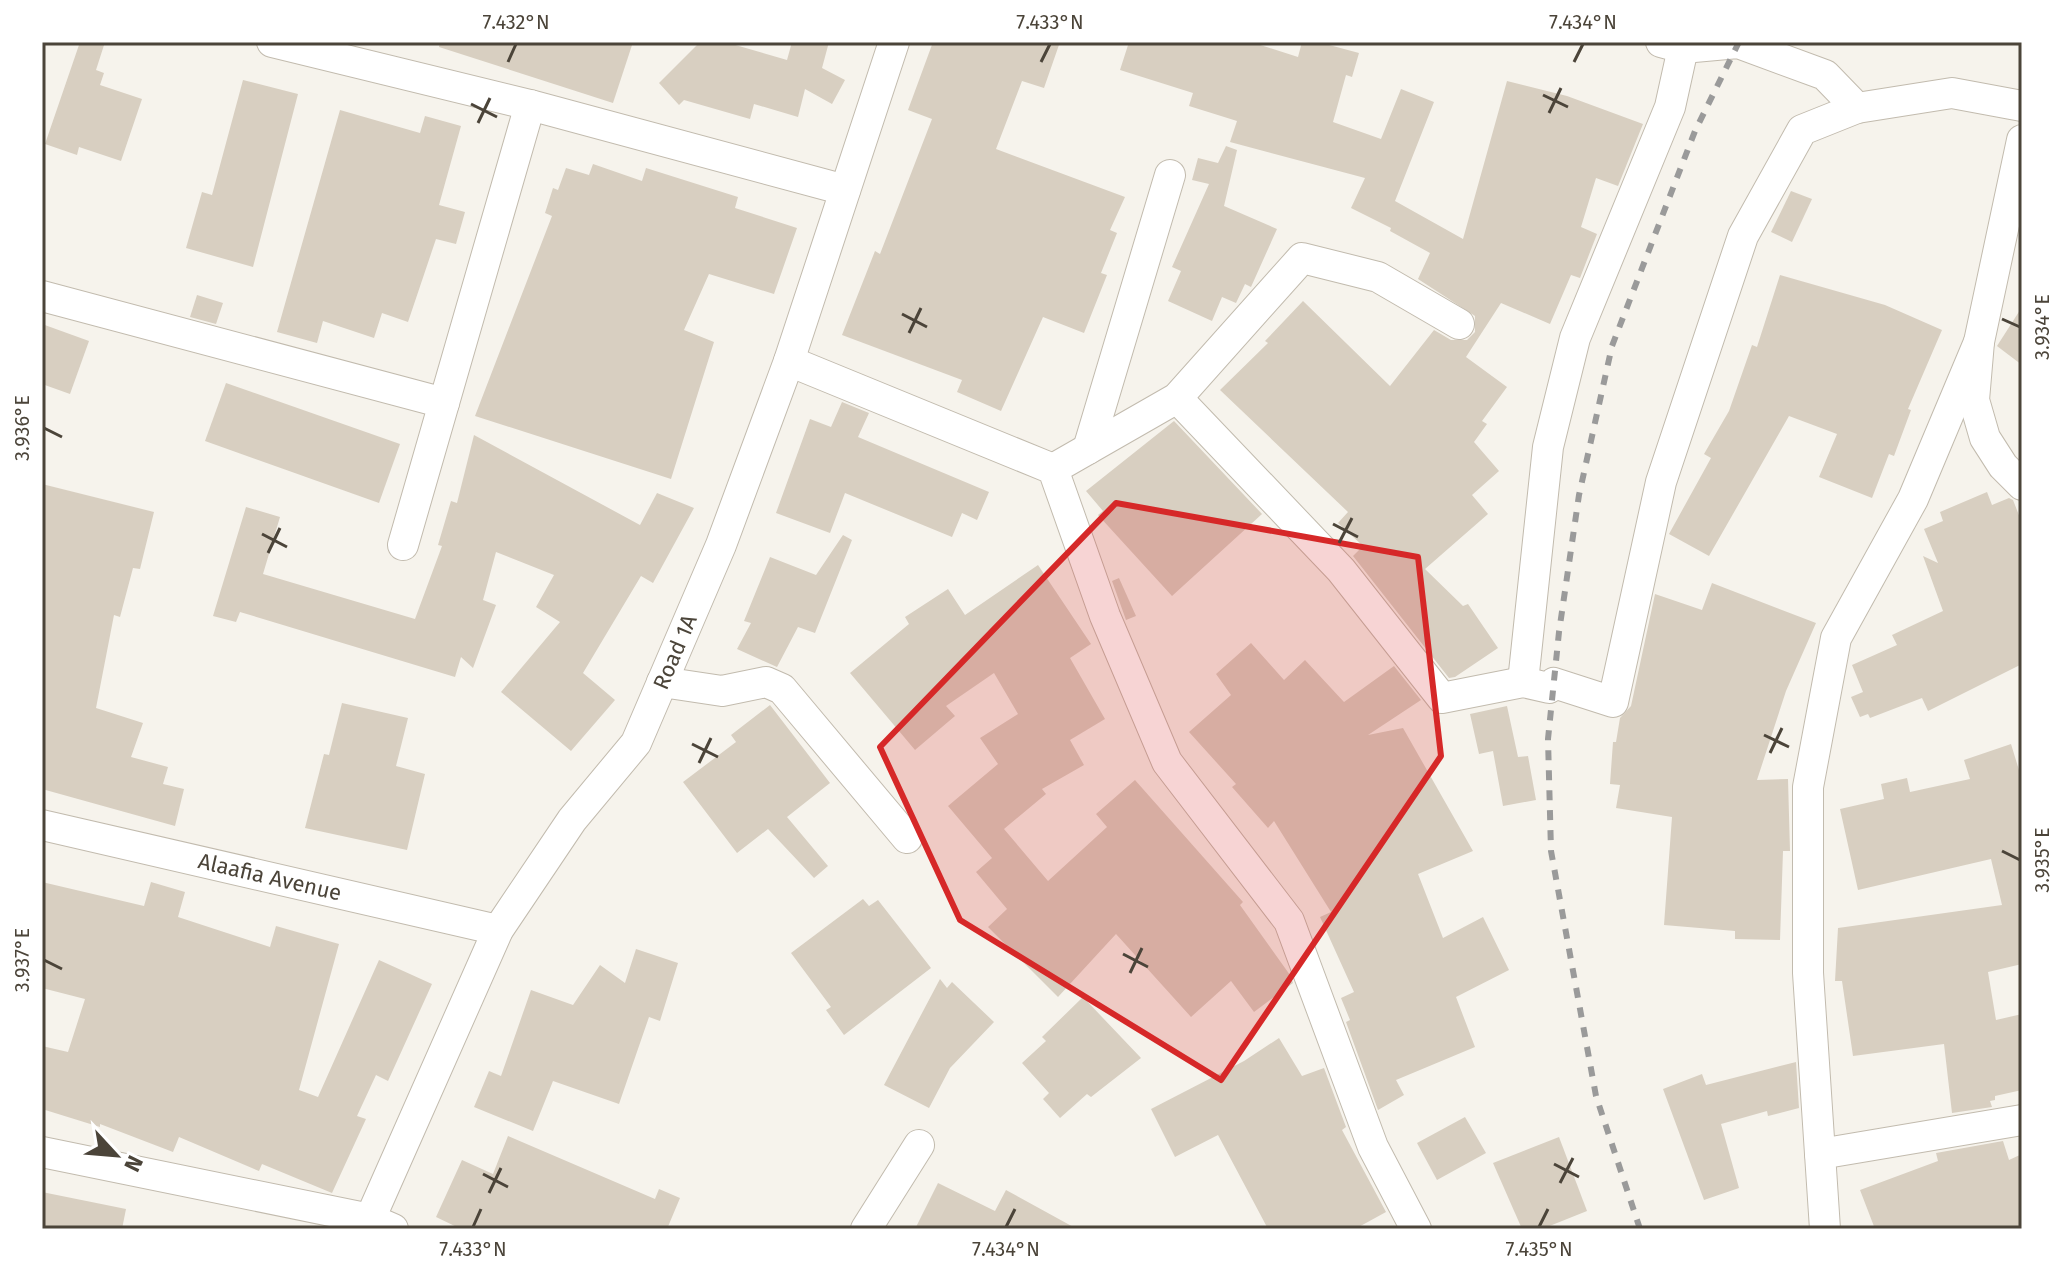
<svg xmlns="http://www.w3.org/2000/svg" width="2064" height="1271" font-family="'Fira Sans',sans-serif">
	<style>
		.building { fill: #d8cfc1 }
		.lines { fill: none; stroke-linecap: round; stroke-linejoin: round }
		.minor-casing { stroke: #c2bbae; stroke-width: 32 }
		.minor { stroke: #fff; stroke-width: 30 }
		.rail { stroke: #9a9a9a; stroke-width: 6; stroke-dasharray: 10 10; stroke-linecap: butt }
		.marked { fill: #d62828; fill-opacity: 0.2; stroke: #d62828; stroke-width: 6; stroke-linejoin: round }
		.ticks { fill: none; stroke: #4b4439; stroke-width: 3 }
		.labels { text-anchor: middle; dominant-baseline: central; stroke-width: 7; stroke-linejoin: round; paint-order: stroke }
		.street-label { font-size: 22px; fill: #4b4439; stroke: #fff }
		.neatline { fill: none; stroke: #4b4439; stroke-width: 3 }
		.ticks-label { font-size: 20px; text-anchor: middle; fill: #4b4439 }
	</style>
	<rect width="100%" height="100%" fill="#f6f3ec"/>
	<g class="building">
		<polygon points="80,42 105,42 96,70 104,73 100,85 142,99 121,161 79,147 77,155 45,144"/>
		<polygon points="440,42 633,42 613,103 439,47"/>
		<polygon points="700,42 725,42 787,60 792,42 829,42 822,68 845,80 832,104 805,89 798,117 754,104 750,119 684,100 679,105 659,83"/>
		<polygon points="933,42 1060,42 1044,88 1022,81 996,149 1125,197 1110,230 1117,233 1101,273 1107,275 1084,333 1043,317 1001,411 957,392 962,380 842,335 875,251 880,254 932,119 908,110"/>
		<polygon points="1129,42 1251,42 1298,57 1302,42 1318,42 1359,53 1352,77 1346,75 1333,122 1381,139 1401,89 1434,102 1395,201 1463,239 1507,81 1567,96 1643,124 1618,186 1596,178 1581,227 1597,234 1580,278 1571,275 1550,324 1501,303 1466,357 1507,387 1482,421 1487,424 1474,442 1499,471 1472,495 1488,514 1425,569 1463,606 1468,604 1498,648 1455,677 1449,678 1353,556 1363,546 1338,523 1348,512 1220,390 1268,343 1265,341 1303,301 1390,386 1434,330 1451,340 1467,340 1475,332 1475,316 1418,279 1430,253 1390,231 1391,228 1351,208 1365,178 1230,142 1237,121 1189,106 1193,93 1120,70"/>
		<polygon points="243,80 298,94 253,267 186,248 202,192 212,195"/>
		<polygon points="340,110 420,133 425,116 461,126 439,205 465,212 456,244 436,239 408,322 382,313 374,338 323,321 317,343 277,332"/>
		<polygon points="1226,146 1237,150 1224,206 1277,229 1251,287 1245,284 1236,303 1222,297 1212,321 1168,301 1181,271 1172,267 1209,184 1192,180 1198,158 1218,163"/>
		<polygon points="593,164 642,181 646,168 738,197 735,208 797,228 774,294 709,274 684,330 714,342 671,479 475,416 552,216 545,213 553,188 558,190 566,168 589,175"/>
		<polygon points="1791,191 1812,199 1792,242 1771,232"/>
		<polygon points="1780,275 1885,305 1942,330 1908,409 1911,410 1894,456 1889,454 1872,498 1819,477 1837,434 1789,416 1709,556 1669,534 1711,458 1704,454 1729,411 1752,345 1757,347"/>
		<polygon points="197,295 223,303 216,324 190,317"/>
		<polygon points="2022,307 2022,365 1997,346"/>
		<polygon points="42,324 89,341 70,394 42,384"/>
		<polygon points="226,383 400,444 379,503 205,441"/>
		<polygon points="842,402 869,413 858,437 989,492 977,520 962,513 952,537 845,493 830,533 776,513 810,419 831,427"/>
		<polygon points="1174,421 1262,514 1172,596 1098,515 1103,511 1086,491"/>
		<polygon points="474,435 640,525 657,493 694,508 653,583 641,576 583,673 615,700 571,751 501,692 560,622 536,607 554,575 496,552 483,600 496,605 473,668 461,657 455,677 240,612 236,622 213,616 246,507 280,517 263,574 415,619 442,546 438,545 451,501 457,503"/>
		<polygon points="42,484 154,512 140,569 133,568 120,617 114,615 96,708 143,723 131,757 168,767 163,784 184,789 175,826 42,789"/>
		<polygon points="1987,492 1992,505 2009,498 2013,500 2022,523 2022,664 1928,711 1922,698 1870,718 1868,714 1860,717 1851,697 1863,692 1852,665 1897,645 1892,635 1943,611 1923,556 1938,563 1924,529 1943,521 1940,512"/>
		<polygon points="843,535 852,540 815,633 798,627 777,667 737,649 751,623 744,621 770,557 816,575"/>
		<polygon points="1038,565 1091,644 1070,658 1105,719 1070,740 1084,765 1042,789 1046,794 1004,829 1048,881 1107,827 1096,814 1135,780 1243,902 1240,905 1290,975 1293,983 1254,1012 1231,981 1191,1017 1116,934 1058,997 988,927 1007,909 976,872 992,858 948,806 998,764 980,738 1018,714 994,673 946,706 955,716 915,750 850,673 909,624 905,617 948,589 965,615"/>
		<polygon points="1119,578 1136,616 1126,620 1112,581"/>
		<polygon points="1712,583 1816,623 1786,691 1757,780 1788,779 1790,851 1783,851 1780,940 1735,939 1735,931 1664,925 1672,817 1616,808 1620,785 1610,784 1613,742 1616,742 1620,718 1631,706 1655,594 1702,610"/>
		<polygon points="1251,643 1284,680 1305,660 1344,702 1394,666 1421,700 1368,735 1403,728 1473,851 1418,874 1443,938 1483,917 1509,970 1456,997 1475,1047 1396,1080 1404,1095 1378,1110 1346,1022 1350,1020 1341,998 1354,992 1320,917 1331,912 1274,821 1268,828 1232,787 1236,784 1189,732 1231,695 1216,674"/>
		<polygon points="342,703 408,718 396,766 425,774 407,850 305,828 324,754 329,755"/>
		<polygon points="770,705 830,783 787,817 828,866 814,878 768,829 737,853 683,782 736,742 731,735"/>
		<polygon points="1507,706 1518,757 1528,756 1536,800 1503,806 1493,751 1479,754 1470,714"/>
		<polygon points="2011,744 2022,780 2022,964 1988,972 1996,1020 2022,1014 2022,1090 1995,1096 1995,1100 1990,1101 1992,1107 1952,1113 1944,1044 1853,1056 1842,981 1835,981 1838,928 2002,905 1991,859 1858,890 1840,809 1884,799 1881,784 1907,778 1910,792 1970,779 1964,760"/>
		<polygon points="42,882 144,906 151,882 185,892 178,917 270,947 276,926 339,944 299,1090 318,1097 379,960 432,984 388,1081 376,1075 357,1116 366,1119 332,1193 262,1164 259,1171 179,1137 173,1152 100,1124 100,1127 42,1109 42,1046 68,1052 85,999 42,988"/>
		<polygon points="863,899 869,906 878,900 931,968 844,1035 826,1010 831,1007 791,953"/>
		<polygon points="636,949 678,963 660,1021 649,1017 619,1104 553,1081 533,1131 474,1107 489,1071 501,1076 531,990 573,1005 600,965 625,983"/>
		<polygon points="940,979 947,988 952,982 994,1022 950,1068 929,1108 884,1085"/>
		<polygon points="1083,997 1141,1058 1091,1097 1087,1094 1060,1118 1043,1099 1049,1093 1022,1063 1046,1041 1042,1037"/>
		<polygon points="1279,1038 1302,1076 1324,1068 1346,1127 1342,1130 1386,1212 1355,1229 1268,1229 1218,1135 1175,1157 1151,1109 1244,1061"/>
		<polygon points="1796,1062 1799,1108 1768,1116 1767,1111 1721,1124 1739,1188 1704,1200 1663,1089 1702,1074 1706,1085"/>
		<polygon points="1465,1117 1486,1153 1437,1180 1417,1143"/>
		<polygon points="508,1136 655,1199 659,1189 680,1198 667,1229 461,1229 436,1217 462,1160 493,1174"/>
		<polygon points="1559,1137 1587,1211 1542,1229 1522,1229 1493,1163"/>
		<polygon points="2003,1141 2009,1160 2022,1154 2022,1229 1875,1229 1860,1190 1938,1161 1936,1153"/>
		<polygon points="938,1183 995,1211 1006,1190 1077,1229 915,1229"/>
		<polygon points="42,1192 126,1209 122,1229 42,1229"/>
	</g>
	<g class="lines">
		<g class="minor-casing">
			<g id="minor">
				<polyline points="272,42 530,105 845,190"/>
				<polyline points="1661,42 1683,48 1738,43 1825,75 1857,108"/>
				<polyline points="2022,140 1979,342 1974,400 1985,438 2003,466 2022,485"/>
				<polyline points="42,296 444,403"/>
				<polyline points="789,361 1053,469 1105,616 1167,762 1289,921 1373,1147 1416,1229"/>
				<polyline points="1177,398 1341,570 1442,698 1523,682 1549,688 1554,683 1613,702 1661,482 1743,236 1802,130 1857,108 1952,93 2022,106"/>
				<polyline points="1088,449 1170,175"/>
				<polyline points="1053,469 1177,398 1302,258 1378,277 1459,324"/>
				<polyline points="403,545 530,105"/>
				<polyline points="662,682 722,691 766,682 782,689 907,838"/>
				<polyline points="1523,682 1548,447 1575,338 1670,107 1683,48"/>
				<polyline points="42,825 498,930"/>
				<polyline points="42,1152 370,1219 393,1229"/>
				<polyline points="1820,1154 2022,1120"/>
				<polyline points="370,1219 498,930 572,820 636,743 721,545 789,361 894,42"/>
				<polyline points="866,1229 919,1145"/>
				<polyline points="1825,1229 1808,973 1808,787 1836,638 1913,499 1979,342"/>
			</g>
		</g>
		<use href="#minor" class="minor"/>
		<polyline class="rail" points="1640,1229 1596,1096 1551,851 1548,739 1559,632 1579,495 1612,346 1695,131 1739,42"/>
	</g>
	<path class="marked" d="M 1116,503 L 1418,557 L 1441,756 L 1221,1080 L 960,920 L 880,747 Z"/>
	<path class="ticks" d="M 508,62 L 516,44M 1041,62 L 1050,44M 1574,62 L 1583,44M 1543,95 L 1568,107M 471,104 L 497,117M 1549,113 L 1561,88M 478,123 L 490,98M 902,314 L 927,327M 2002,319 L 2020,327M 909,333 L 921,308M 44,428 L 62,437M 1333,524 L 1358,537M 262,534 L 287,547M 1339,543 L 1352,518M 268,553 L 280,528M 1764,735 L 1789,747M 692,744 L 718,757M 1770,753 L 1782,728M 699,763 L 711,738M 2002,851 L 2020,860M 1123,954 L 1148,967M 44,960 L 62,969M 1130,973 L 1142,948M 1554,1164 L 1579,1177M 483,1174 L 508,1187M 1560,1183 L 1573,1158M 489,1193 L 501,1168M 473,1227 L 481,1209M 1006,1227 L 1015,1209M 1539,1227 L 1548,1209"/>
	<g class="labels">
		<g class="street-label">
			<text transform="translate(675 652) rotate(-67)">Road 1A</text>
			<text transform="translate(270 877) rotate(13)">Alaafia Avenue</text>
		</g>
	</g>
	<rect width="2064" height="1271" fill="none" stroke="#ffffff" stroke-width="88"/>
	<g transform="translate(116 1155) rotate(116)" stroke="#ffffff" stroke-width="6" paint-order="stroke">
	<path d="M0-6L14 30L0 20L-14 30Z" fill="#4b4439"/>
	<text y="-12" font-size="22" font-weight="bold" text-anchor="middle" fill="#4b4439">N</text>
	</g>
	<rect x="44" y="44" width="1976" height="1183" class="neatline"/>
	<g class="ticks-label">
		<text x="516" y="29">7.432°N</text>
		<text x="1050" y="29">7.433°N</text>
		<text x="1583" y="29">7.434°N</text>
		<text transform="translate(2042 327) rotate(-90)" y="7">3.934°E</text>
		<text transform="translate(22 428) rotate(-90)" y="7">3.936°E</text>
		<text transform="translate(2042 860) rotate(-90)" y="7">3.935°E</text>
		<text transform="translate(22 960) rotate(-90)" y="7">3.937°E</text>
		<text x="473" y="1256">7.433°N</text>
		<text x="1006" y="1256">7.434°N</text>
		<text x="1539" y="1256">7.435°N</text>
	</g>
</svg>
